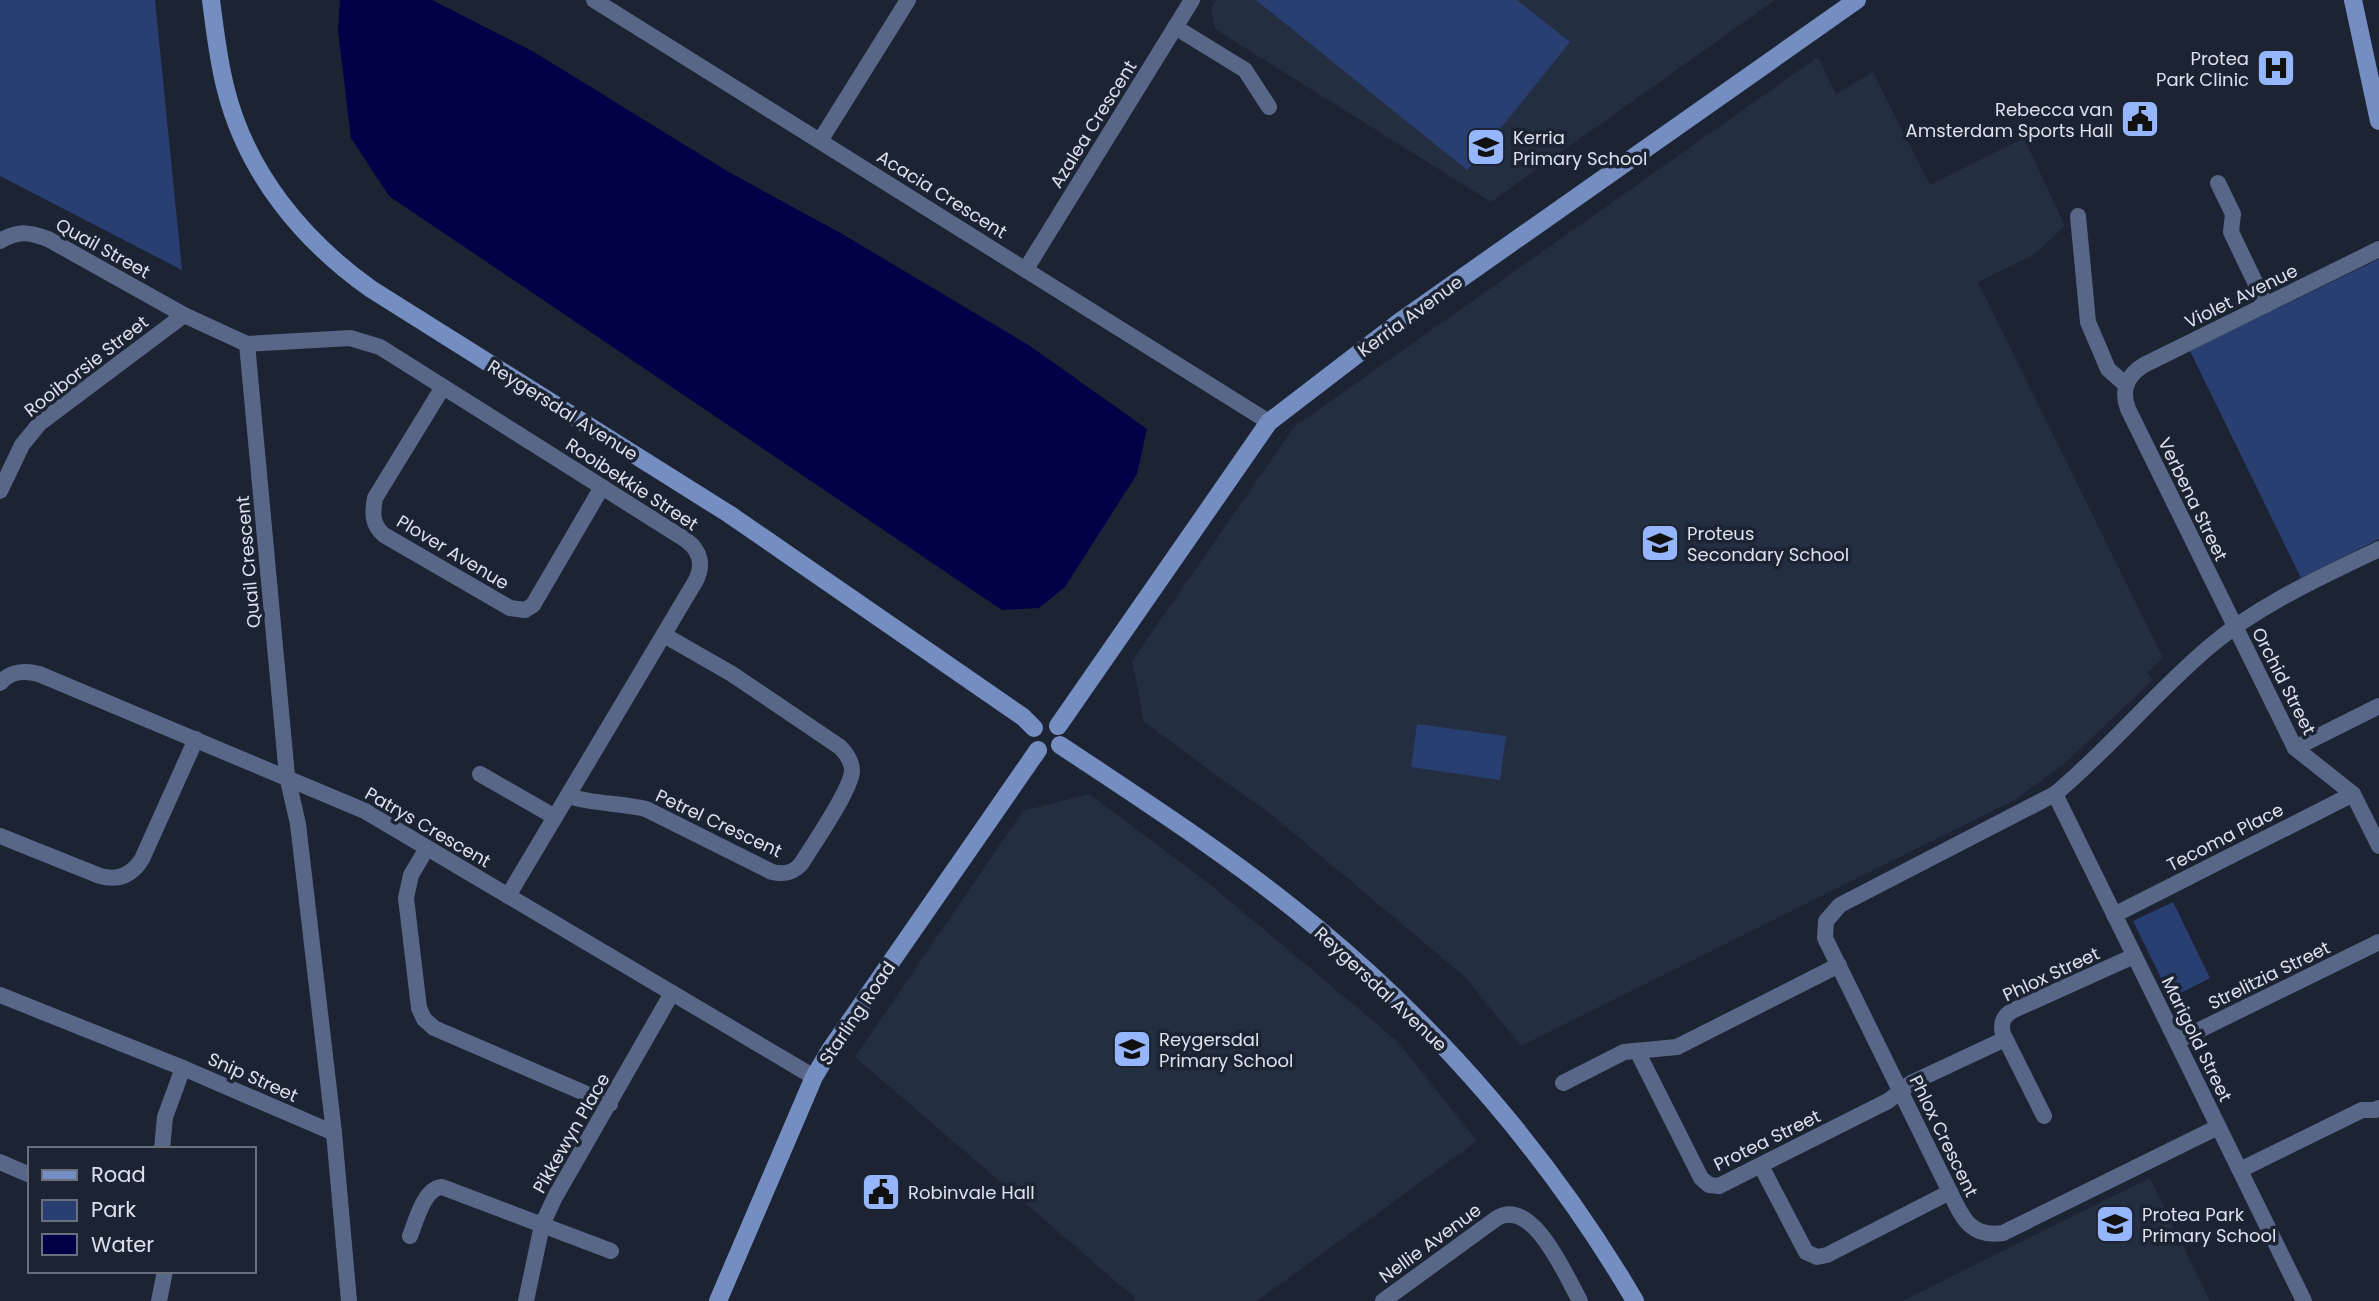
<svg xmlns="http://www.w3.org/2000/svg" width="2379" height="1301" font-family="Poppins,sans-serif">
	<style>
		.built { fill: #242e41 }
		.green { fill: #293f71 }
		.water { fill: #010148 }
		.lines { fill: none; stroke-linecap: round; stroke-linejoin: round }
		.street { stroke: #586788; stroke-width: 16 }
		.secondary { stroke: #758ec2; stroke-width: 18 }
		.labels { text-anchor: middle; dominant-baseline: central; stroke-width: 7; stroke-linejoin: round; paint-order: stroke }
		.poi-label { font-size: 18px; fill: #dce1ec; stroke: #1c2332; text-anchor: start }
		.street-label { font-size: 18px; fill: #dce1ec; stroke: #1c2332 }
	</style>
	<rect width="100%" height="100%" fill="#1c2332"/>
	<g class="built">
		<polygon points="1216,0 1775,0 1491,202 1215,29 1211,8"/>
		<polygon points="1818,57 1836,94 1873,72 1930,185 2024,138 2065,226 2035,254 1978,282 2163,658 2147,673 2153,680 2063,765 2016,799 1521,1046 1465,977 1278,820 1144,722 1132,661 1294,427"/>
		<polygon points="1089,794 1212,886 1397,1041 1477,1141 1257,1301 1135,1301 1134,1297 855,1057 1023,811"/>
		<polygon points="2150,1178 2210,1301 1903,1301 1966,1269"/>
	</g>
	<g class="green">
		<polygon points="0,0 155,0 182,270 0,176"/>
		<polygon points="1256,0 1517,0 1570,42 1467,170"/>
		<polygon points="2379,259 2379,539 2301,578 2190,351"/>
		<polygon points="1417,724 1506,736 1500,780 1411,767"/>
		<polygon points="2173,902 2210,978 2171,998 2133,921"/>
	</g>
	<polygon class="water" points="340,0 432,0 534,52 727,171 844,235 1030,346 1147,429 1137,474 1065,587 1039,608 1002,610 389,196 351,138 338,31"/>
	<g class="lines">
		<g class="street">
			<polyline points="594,0 1269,422"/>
			<polyline points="1175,27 1245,70 1269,107"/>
			<polyline points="820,141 908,0"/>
			<polyline points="2218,183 2233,214 2231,232 2266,305"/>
			<polyline points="2078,216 2088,322 2108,369 2126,385"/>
			<path d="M 0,241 C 18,230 29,232 48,239 L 184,315 L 247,344 L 350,338 L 380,347 L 686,540 C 701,551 704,566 695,582 L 508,896"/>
			<path d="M 2379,249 L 2144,365 C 2127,375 2121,391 2128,409 L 2295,748 L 2353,794 L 2379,846"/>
			<polyline points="1026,269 1192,0"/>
			<polyline points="247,344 287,776 298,824 334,1133 349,1301"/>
			<path d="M 443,387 L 375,498 C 372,513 372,525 384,535 L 510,608 L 525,610 L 533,605 L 602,487"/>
			<polyline points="0,491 22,445 40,423 184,315"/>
			<path d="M 0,683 C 11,671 24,670 39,674 L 365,811 L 814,1077"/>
			<polyline points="2295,748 2379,706"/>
			<polyline points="480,774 555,817"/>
			<path d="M 2055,794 L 1840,905 L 1826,921 L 1825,938 L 1950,1192 C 1962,1217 1970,1238 2003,1233 L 2218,1127"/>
			<path d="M 568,796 C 593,804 620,803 646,809 L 772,872 C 784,875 793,873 801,864 C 813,845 851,790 852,771 C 852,761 847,754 840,747 L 732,674 L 664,635"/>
			<path d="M 0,836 L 100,876 C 118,881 132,875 142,859 L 196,739"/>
			<polyline points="427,848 411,875 406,898 419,1008 424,1019 434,1028 610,1104"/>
			<polyline points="2114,915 2353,794"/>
			<polyline points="0,995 183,1068 334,1133"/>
			<polyline points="2177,1041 2379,942"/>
			<polyline points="1637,1051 1701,1178 1709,1185 1719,1186 1888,1101 1911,1083 2005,1039"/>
			<polyline points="1563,1083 1624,1052 1677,1047 1839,965"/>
			<path d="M 2044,1116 L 2003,1034 C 2000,1022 2004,1015 2014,1010 L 2134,956"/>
			<polyline points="162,1149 165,1117 183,1068"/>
			<polyline points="0,1162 30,1175"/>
			<polyline points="1761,1166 1806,1252 1817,1257 1827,1255 1950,1192"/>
			<polyline points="2240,1170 2362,1110 2375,1110 2379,1108"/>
			<path d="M 410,1236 C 416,1221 424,1188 442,1187 L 611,1251"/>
			<polyline points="159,1301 165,1271"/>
			<polyline points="526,1301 542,1225 555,1197 672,993"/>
			<path d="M 1383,1301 L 1497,1218 C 1533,1197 1566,1276 1580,1301"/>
			<path d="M 2304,1301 L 2055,794 C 2109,749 2155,693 2209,647 C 2258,605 2321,577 2379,549"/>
		</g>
		<g class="secondary">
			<path d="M 211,0 C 215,30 218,60 226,90 C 247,173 302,240 371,289 L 729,514 L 1023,717 L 1034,728"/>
			<polyline points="2353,0 2379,121"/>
			<polyline points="1058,726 1269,422 1402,320 1857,0"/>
			<path d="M 1060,745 C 1147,803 1236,860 1316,927 C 1442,1031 1552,1159 1635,1301"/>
			<polyline points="718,1301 814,1077 830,1050 1038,750"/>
		</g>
	</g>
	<defs>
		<g id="hospital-square" transform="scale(2.0125)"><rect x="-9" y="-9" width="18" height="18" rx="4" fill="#95b6fd" stroke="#1c2332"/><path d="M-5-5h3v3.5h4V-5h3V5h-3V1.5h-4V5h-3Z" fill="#111"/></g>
		<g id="civic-square" transform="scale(2.0125)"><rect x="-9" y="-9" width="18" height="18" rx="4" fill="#95b6fd" stroke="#1c2332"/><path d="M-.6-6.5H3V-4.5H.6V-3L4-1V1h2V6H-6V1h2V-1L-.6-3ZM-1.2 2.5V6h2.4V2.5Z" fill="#111"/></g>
		<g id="school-square" transform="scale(2.0125)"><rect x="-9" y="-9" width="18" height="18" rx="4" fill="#95b6fd" stroke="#1c2332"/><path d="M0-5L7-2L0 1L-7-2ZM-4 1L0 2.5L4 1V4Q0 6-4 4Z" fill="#111"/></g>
	</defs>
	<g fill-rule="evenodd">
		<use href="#hospital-square" x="2276" y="68"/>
		<use href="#civic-square" x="2140" y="119"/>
		<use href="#school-square" x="1486" y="147"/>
		<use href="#school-square" x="1660" y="543"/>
		<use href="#school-square" x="1132" y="1049"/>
		<use href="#civic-square" x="881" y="1192"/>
		<use href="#school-square" x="2115" y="1224"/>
	</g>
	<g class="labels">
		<g class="poi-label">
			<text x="2249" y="58" text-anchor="end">Protea<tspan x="2249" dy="21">Park Clinic</tspan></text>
			<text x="2113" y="109" text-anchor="end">Rebecca van<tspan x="2113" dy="21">Amsterdam Sports Hall</tspan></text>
			<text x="1513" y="137">Kerria<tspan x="1513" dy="21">Primary School</tspan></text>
			<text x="1687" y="533">Proteus<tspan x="1687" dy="21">Secondary School</tspan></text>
			<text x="1159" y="1039">Reygersdal<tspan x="1159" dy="21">Primary School</tspan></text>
			<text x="908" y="1192">Robinvale Hall</text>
			<text x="2142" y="1214">Protea Park<tspan x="2142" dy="21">Primary School</tspan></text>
		</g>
		<g class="street-label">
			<text transform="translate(1093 124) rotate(-58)">Azalea Crescent</text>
			<text transform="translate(942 194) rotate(32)">Acacia Crescent</text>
			<text transform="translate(103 248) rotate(29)">Quail Street</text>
			<text transform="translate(2241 296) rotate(-26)">Violet Avenue</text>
			<text transform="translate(1410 316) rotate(-36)">Kerria Avenue</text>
			<text transform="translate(86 366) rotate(-38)">Rooiborsie Street</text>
			<text transform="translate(563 410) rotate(32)">Reygersdal Avenue</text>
			<text transform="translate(632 484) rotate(33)">Rooibekkie Street</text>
			<text transform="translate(2193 499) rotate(64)">Verbena Street</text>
			<text transform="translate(453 552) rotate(31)">Plover Avenue</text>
			<text transform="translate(248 562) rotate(-95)">Quail Crescent</text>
			<text transform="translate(2284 681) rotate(63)">Orchid Street</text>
			<text transform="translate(719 823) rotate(25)">Petrel Crescent</text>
			<text transform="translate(428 827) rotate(30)">Patrys Crescent</text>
			<text transform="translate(2225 837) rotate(-27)">Tecoma Place</text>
			<text transform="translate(2051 974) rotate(-25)">Phlox Street</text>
			<text transform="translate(2269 975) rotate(-26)">Strelitzia Street</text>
			<text transform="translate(1381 989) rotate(43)">Reygersdal Avenue</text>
			<text transform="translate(857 1013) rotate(-56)">Starling Road</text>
			<text transform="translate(2197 1039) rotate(64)">Marigold Street</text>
			<text transform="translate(253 1077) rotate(24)">Snip Street</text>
			<text transform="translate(571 1133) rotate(-60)">Pikkewyn Place</text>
			<text transform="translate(1944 1136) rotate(64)">Phlox Crescent</text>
			<text transform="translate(1767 1140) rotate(-26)">Protea Street</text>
			<text transform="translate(1430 1243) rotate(-36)">Nellie Avenue</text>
		</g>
	</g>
	<rect x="28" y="1147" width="228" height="126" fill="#1c2332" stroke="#696f7c" stroke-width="2"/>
	<rect x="42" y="1170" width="35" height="10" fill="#758ec2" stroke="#696f7c" stroke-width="2"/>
	<text x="91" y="1182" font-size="21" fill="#dce1ec">Road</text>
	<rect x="42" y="1200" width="35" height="21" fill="#293f71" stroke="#696f7c" stroke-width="2"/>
	<text x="91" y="1217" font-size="21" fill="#dce1ec">Park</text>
	<rect x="42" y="1234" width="35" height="21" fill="#010148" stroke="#696f7c" stroke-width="2"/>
	<text x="91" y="1252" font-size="21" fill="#dce1ec">Water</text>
</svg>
